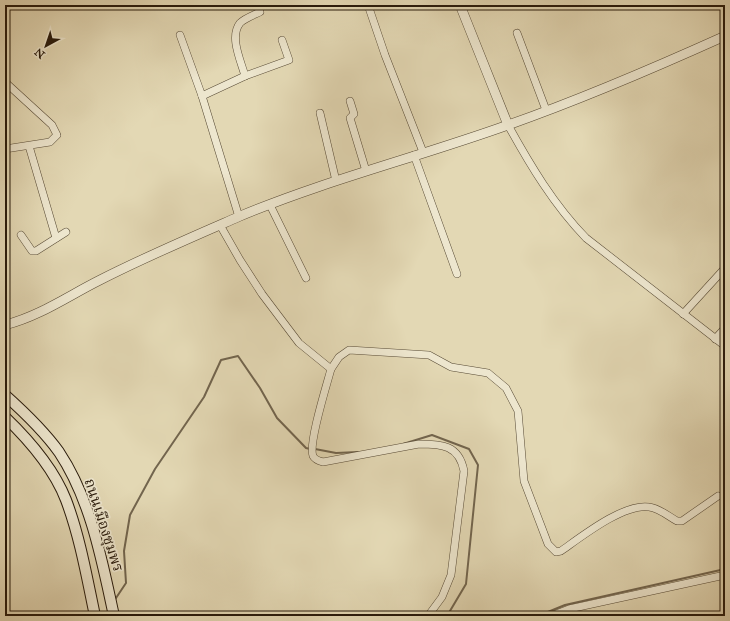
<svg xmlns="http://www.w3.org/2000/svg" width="730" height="621" font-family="'IM FELL Great Primer','Noto Serif Thai',serif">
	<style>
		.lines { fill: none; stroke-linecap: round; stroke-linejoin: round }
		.stream { stroke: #72654e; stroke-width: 2 }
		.minor-casing { stroke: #574a35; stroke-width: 8 }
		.tertiary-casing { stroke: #574a35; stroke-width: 10 }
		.secondary-casing { stroke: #281a0b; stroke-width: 12 }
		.minor { stroke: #ede6ce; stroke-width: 7 }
		.tertiary { stroke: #ede6ce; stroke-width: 9 }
		.secondary { stroke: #ede6ce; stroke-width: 10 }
		.labels { text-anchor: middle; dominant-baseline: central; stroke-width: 3.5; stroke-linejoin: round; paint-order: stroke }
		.street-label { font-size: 15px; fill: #281a0b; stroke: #ede6ce }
	</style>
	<rect width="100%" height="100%" fill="#e3d8b4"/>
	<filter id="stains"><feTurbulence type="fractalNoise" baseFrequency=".005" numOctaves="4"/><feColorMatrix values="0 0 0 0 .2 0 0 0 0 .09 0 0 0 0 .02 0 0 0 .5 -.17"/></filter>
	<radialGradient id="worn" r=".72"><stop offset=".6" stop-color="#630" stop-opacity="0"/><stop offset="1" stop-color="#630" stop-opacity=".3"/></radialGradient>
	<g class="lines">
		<g class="stream">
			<polyline points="403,444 432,435 469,449 478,465 466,584 447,616"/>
			<polyline points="315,449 336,453 358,452"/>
			<polyline points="114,601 126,583 124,551 130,515 155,469 204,397 221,360 238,356 260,388 277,418 306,448 310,449"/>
			<polyline points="105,616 109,610"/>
			<polyline points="538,616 565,605 725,569"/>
		</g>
		<g class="minor-casing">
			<g id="minor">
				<polyline points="368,5 385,55 423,152"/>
				<polyline points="517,33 546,110"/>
				<polyline points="180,35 202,96 239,217"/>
				<path d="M 245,76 C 241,61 229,37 240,23 C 245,18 254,15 260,12"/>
				<polyline points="5,82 52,125 57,135 50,142 5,149"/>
				<polyline points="202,96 245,76 289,60 282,40"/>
				<polyline points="350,101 354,114 350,118 366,171"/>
				<polyline points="320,113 336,181"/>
				<path d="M 508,125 C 530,165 554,205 586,238 L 725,346"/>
				<polyline points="29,146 56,238"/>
				<polyline points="414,155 457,274"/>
				<polyline points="270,205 306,278"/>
				<path d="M 220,225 L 240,260 L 262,294 L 299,343 L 331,369 C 327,384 308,444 313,456 C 315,460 319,461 323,462 L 419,444 C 442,444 459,445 464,471 L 451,575 L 442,597 L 428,616"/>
				<polyline points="21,235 32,251 36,251 66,232"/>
				<polyline points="683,314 725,268"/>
				<polyline points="715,339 725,328"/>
				<path d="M 331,369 L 339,357 L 349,350 L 429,355 L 451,367 L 488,373 L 506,388 L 518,411 L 524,481 L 548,544 L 556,552 L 561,551 C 581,537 624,503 649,507 C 659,508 668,516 677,521 L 682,521 L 718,496"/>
				<polyline points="551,616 569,609 725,575"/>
			</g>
		</g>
		<g class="tertiary-casing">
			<g id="tertiary">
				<polyline points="460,5 508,125"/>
				<path d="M 5,325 C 40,316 68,296 100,280 C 145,257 192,237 238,217 C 326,180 419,157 508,125 C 582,99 654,68 725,36"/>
			</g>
		</g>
		<g class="secondary-casing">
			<g id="secondary">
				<path d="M 5,395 C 24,412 44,431 59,452 C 91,500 102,561 114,616"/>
				<path d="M 5,417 C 29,440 54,469 66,500 C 80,537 87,578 95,616"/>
			</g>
		</g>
		<use href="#minor" class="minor"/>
		<use href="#tertiary" class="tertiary"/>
		<use href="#secondary" class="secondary"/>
	</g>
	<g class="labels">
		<g class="street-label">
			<text transform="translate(104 525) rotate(72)">ถนนเมืองชุมพร</text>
		</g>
	</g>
	<rect width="730" height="621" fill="none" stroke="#e3d8b4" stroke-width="20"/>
	<rect x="6" y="6" width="718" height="609" fill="none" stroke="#281a0b" stroke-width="2"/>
	<rect x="10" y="10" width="710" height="601" fill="none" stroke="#281a0b"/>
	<g transform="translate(46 46) rotate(220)" stroke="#ede6ce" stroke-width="3" paint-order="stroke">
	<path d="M0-3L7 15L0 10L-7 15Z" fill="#281a0b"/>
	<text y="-6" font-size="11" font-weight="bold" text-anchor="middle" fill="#281a0b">N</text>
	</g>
	<rect width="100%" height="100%" filter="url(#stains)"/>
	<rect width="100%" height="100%" fill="url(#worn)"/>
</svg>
